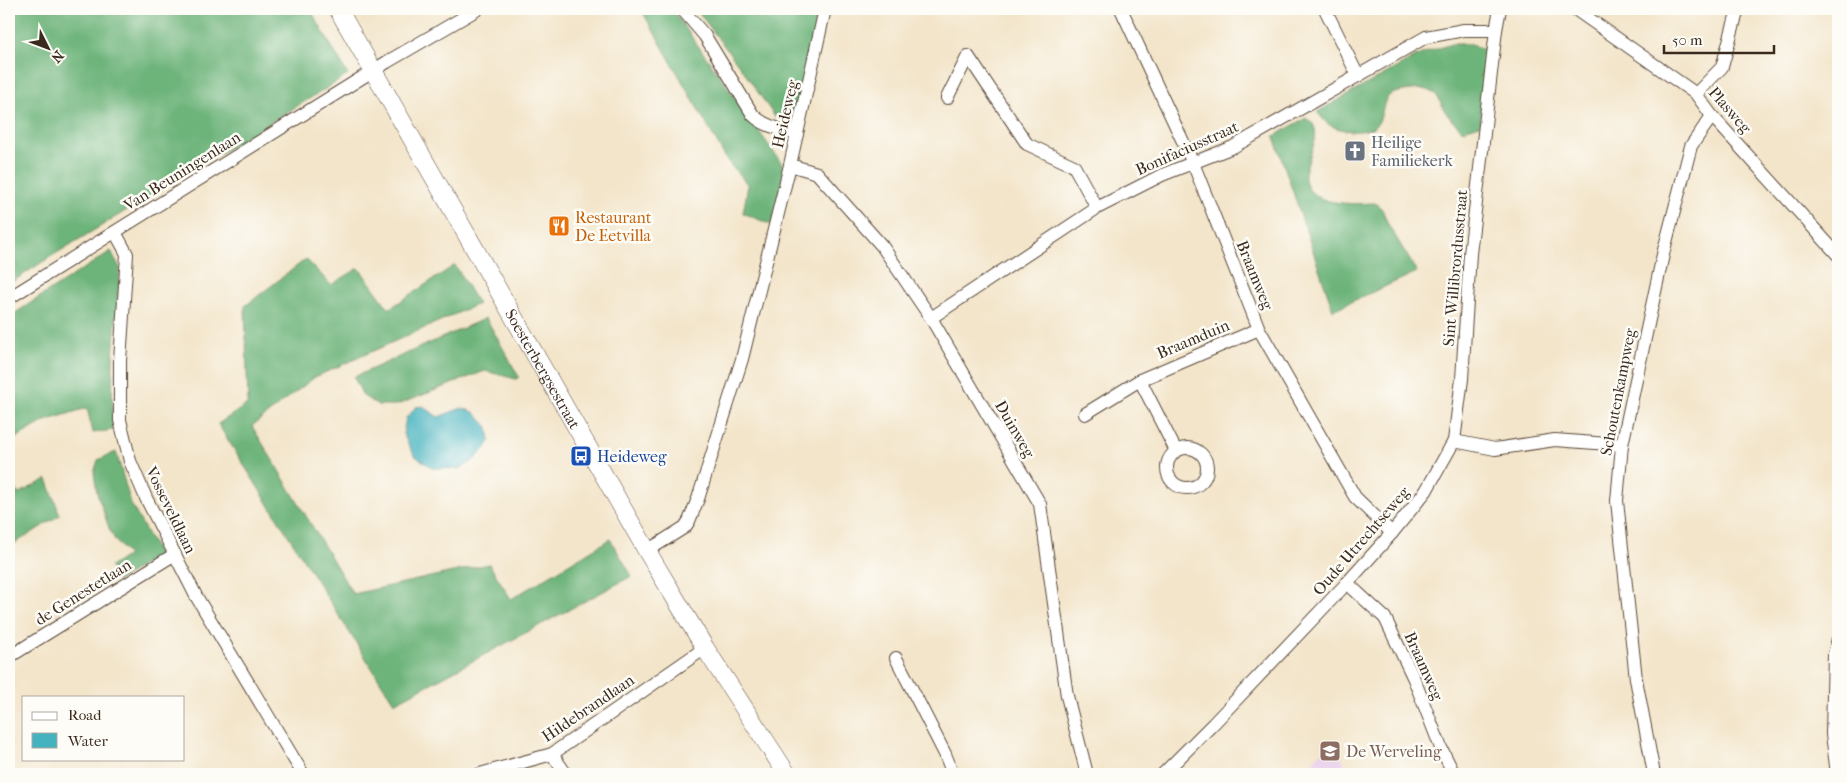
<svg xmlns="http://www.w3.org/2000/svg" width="1847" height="783" font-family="'IM FELL French Canon',serif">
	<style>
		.built { fill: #ead1ec }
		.forest { fill: #6db47a; stroke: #546f4c }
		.water { fill: #44b2bf; stroke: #406e6e }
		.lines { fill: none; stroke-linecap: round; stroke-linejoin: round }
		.minor-casing { stroke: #574638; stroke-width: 14 }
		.secondary-casing { stroke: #574638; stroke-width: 19 }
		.minor { stroke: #fff; stroke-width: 12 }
		.secondary { stroke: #fff; stroke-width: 18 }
		.labels { text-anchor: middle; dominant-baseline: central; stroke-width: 5; stroke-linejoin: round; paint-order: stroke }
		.street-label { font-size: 16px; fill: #3b2a1e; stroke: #fdfcf7 }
		.worship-label { font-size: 16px; fill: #5b616d; stroke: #fdfcf7; text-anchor: start }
		.food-label { font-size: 16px; fill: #c56008; stroke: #fdfcf7; text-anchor: start }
		.transit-label { font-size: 16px; fill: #164399; stroke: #fdfcf7; text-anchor: start }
		.education-label { font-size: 16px; fill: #785e54; stroke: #fdfcf7; text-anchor: start }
	</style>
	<rect width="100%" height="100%" fill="#fdfcf7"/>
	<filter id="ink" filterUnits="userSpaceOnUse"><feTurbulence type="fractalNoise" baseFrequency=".02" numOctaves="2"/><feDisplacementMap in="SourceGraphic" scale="10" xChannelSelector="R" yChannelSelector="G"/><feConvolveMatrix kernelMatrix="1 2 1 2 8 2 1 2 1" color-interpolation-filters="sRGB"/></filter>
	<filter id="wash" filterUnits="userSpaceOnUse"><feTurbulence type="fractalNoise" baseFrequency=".0096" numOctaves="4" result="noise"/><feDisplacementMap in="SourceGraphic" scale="20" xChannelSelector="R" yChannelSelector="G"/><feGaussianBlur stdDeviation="1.12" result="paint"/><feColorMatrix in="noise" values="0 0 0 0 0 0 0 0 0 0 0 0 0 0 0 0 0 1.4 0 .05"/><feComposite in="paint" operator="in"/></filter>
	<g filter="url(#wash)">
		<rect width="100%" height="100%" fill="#f3e5ca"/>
		<polygon class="built" points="1332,740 1344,762 1347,774 1302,774"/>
		<g class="forest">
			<polygon points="9,9 310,9 348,75 47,259 9,284"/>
			<polygon points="641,9 672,9 785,168 772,225 743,213 748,185 728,162"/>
			<polygon points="696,9 820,9 797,117 786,120 775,117 744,72"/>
			<path d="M 1451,44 L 1468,44 L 1488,50 L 1480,125 L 1463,130 C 1457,125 1451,120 1447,114 C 1440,105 1440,94 1428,90 C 1422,88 1396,91 1390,95 C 1382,101 1383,115 1378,123 C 1369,135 1342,132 1330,125 C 1325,123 1321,116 1317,112 L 1419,55 Z"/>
			<path d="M 1306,118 C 1309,120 1313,123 1314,126 C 1318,135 1313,147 1310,156 C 1308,163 1304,172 1305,179 C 1308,207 1355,204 1375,203 L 1382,209 L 1388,224 L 1417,272 L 1333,310 L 1274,136 Z"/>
			<polygon points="111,251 120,268 113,357 112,421 113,430 93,433 87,408 45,421 9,442 9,317"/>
			<polygon points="306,259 331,285 359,268 389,309 455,265 478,304 315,377 252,426 353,594 489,564 511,599 610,539 632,576 394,703 218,424 248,404 245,306"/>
			<polygon points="486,318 519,377 516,379 485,371 397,405 378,405 363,396 354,377"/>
			<polygon points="116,452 131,504 159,555 118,581 110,567 128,555 115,540 109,528 97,493 94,473 98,460"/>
			<polygon points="9,479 18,494 47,479 60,515 9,547"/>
		</g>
		<polygon class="water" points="423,406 438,417 462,408 474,412 488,427 490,441 486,448 472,462 459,469 432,468 414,455 403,434 406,418 416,407"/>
	</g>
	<g filter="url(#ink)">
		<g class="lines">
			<g class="minor-casing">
				<g id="minor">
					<path d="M 682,9 L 705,36 L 753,115 C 765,127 781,129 797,134"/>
					<polyline points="1121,9 1193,163 1259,329 1355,497 1392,533"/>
					<polyline points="1325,9 1358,76"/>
					<polyline points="1575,9 1696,94 1712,116 1838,255"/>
					<polyline points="1696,94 1722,67 1738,9"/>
					<polyline points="947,98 968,56 1027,144 1074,166 1097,208"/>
					<polyline points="790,165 817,173 882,246 931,318 1040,504 1067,696 1087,774"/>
					<polyline points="115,232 127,254 120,361 120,420 130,461 146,498 196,596 303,774"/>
					<polyline points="9,298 387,62 478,9"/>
					<polyline points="931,318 1097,208 1162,175 1233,147 1426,37 1464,30 1496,30"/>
					<polyline points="1140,380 1176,451"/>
					<polyline points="1085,414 1140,380 1259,329"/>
					<polyline points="1454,441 1462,379 1470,254 1496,30 1500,9"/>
					<circle cx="1187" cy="468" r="20"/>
					<polyline points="647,551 685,527 689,521 698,499 742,359 790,165 825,9"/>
					<polyline points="1347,583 1385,618 1414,679 1441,748 1454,774"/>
					<polyline points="9,657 175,554"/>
					<polyline points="896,658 945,754 953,774"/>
					<polyline points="552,754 566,774"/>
					<polyline points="480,774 552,754 705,648"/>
					<polyline points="1163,774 1213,724 1347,583 1392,533 1426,491 1454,441 1495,449 1555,440 1622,445"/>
					<polyline points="1654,774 1636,679 1617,501 1622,445 1664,250 1691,146 1712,116"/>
					<polyline points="1837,774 1832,734 1834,654 1838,639"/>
				</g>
			</g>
			<g class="secondary-casing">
				<g id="secondary">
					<path id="s1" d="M 338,9 L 647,551 L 705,648 L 787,774"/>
				</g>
			</g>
			<use href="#minor" class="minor"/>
			<use href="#secondary" class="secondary"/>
		</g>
	</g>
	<defs>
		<g id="church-square" transform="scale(1.125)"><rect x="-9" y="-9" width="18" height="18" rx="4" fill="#6b7280" stroke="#fdfcf7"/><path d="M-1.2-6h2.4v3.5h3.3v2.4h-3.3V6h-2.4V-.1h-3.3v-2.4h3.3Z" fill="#fff"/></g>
		<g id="restaurant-square" transform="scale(1.125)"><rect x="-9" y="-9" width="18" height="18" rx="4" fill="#e8710a" stroke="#fdfcf7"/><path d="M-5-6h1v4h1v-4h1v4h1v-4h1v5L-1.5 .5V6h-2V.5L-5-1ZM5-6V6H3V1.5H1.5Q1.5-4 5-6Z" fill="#fff"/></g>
		<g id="bus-square" transform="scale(1.125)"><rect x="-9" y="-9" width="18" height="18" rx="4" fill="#1a4fb4" stroke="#fdfcf7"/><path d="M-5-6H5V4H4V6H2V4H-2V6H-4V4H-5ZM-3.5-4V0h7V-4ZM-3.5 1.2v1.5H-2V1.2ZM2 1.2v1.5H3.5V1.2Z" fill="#fff"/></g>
		<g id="school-square" transform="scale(1.125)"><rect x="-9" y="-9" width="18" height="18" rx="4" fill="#8d6e63" stroke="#fdfcf7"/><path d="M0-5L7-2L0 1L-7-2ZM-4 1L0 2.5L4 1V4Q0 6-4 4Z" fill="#fff"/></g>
	</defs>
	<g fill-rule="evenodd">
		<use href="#church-square" x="1355" y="151"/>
		<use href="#restaurant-square" x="559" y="226"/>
		<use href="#bus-square" x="581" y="456"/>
		<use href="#school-square" x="1330" y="751"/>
	</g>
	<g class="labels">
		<g class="street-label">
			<text transform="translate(1730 110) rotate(49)">Plasweg</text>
			<text transform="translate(785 114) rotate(-77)">Heideweg</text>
			<text transform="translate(1187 148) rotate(-24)">Bonifaciusstraat</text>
			<text transform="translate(182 171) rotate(-32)">Van Beuningenlaan</text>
			<text transform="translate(1455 268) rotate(-85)">Sint Willibrordusstraat</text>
			<text transform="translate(1255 275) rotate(68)">Braamweg</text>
			<text transform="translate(1193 339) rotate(-23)">Braamduin</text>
			<text stroke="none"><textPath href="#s1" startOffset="414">Soesterbergsestraat</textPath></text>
			<text transform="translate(1618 392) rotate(-79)">Schoutenkampweg</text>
			<text transform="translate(1015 429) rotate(60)">Duinweg</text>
			<text transform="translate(171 510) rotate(64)">Vosseveldlaan</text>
			<text transform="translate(1361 541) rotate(-49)">Oude Utrechtseweg</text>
			<text transform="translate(83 592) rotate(-32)">de Genestetlaan</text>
			<text transform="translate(1424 666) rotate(66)">Braamweg</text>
			<text transform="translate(588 708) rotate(-34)">Hildebrandlaan</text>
		</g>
		<g class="worship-label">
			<text x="1371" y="142">Heilige<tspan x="1371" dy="18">Familiekerk</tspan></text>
		</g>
		<g class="food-label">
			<text x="575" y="217">Restaurant<tspan x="575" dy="18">De Eetvilla</tspan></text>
		</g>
		<g class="transit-label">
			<text x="597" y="456">Heideweg</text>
		</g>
		<g class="education-label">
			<text x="1346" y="751">De Werveling</text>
		</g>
	</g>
	<rect width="1847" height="783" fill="none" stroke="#fdfcf7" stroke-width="30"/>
	<rect x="22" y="696" width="162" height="65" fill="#fdfcf7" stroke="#afa8a0"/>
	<rect x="32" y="712" width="25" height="8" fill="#ffffff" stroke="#afa8a0"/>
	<text x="68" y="720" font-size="15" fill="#3b2a1e">Road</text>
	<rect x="32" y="733" width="25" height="15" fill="#44b2bf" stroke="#afa8a0"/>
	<text x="68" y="746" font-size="15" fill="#3b2a1e">Water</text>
	<g transform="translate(48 48) rotate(132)" stroke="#fdfcf7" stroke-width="4" paint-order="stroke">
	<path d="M0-4L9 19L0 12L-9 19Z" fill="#3b2a1e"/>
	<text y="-8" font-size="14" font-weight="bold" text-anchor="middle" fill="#3b2a1e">N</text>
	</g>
	<path d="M1664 45v8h110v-8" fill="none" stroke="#3b2a1e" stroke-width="2.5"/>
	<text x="1672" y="45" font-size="15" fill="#3b2a1e" stroke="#fdfcf7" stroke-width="4" paint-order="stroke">50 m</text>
</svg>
